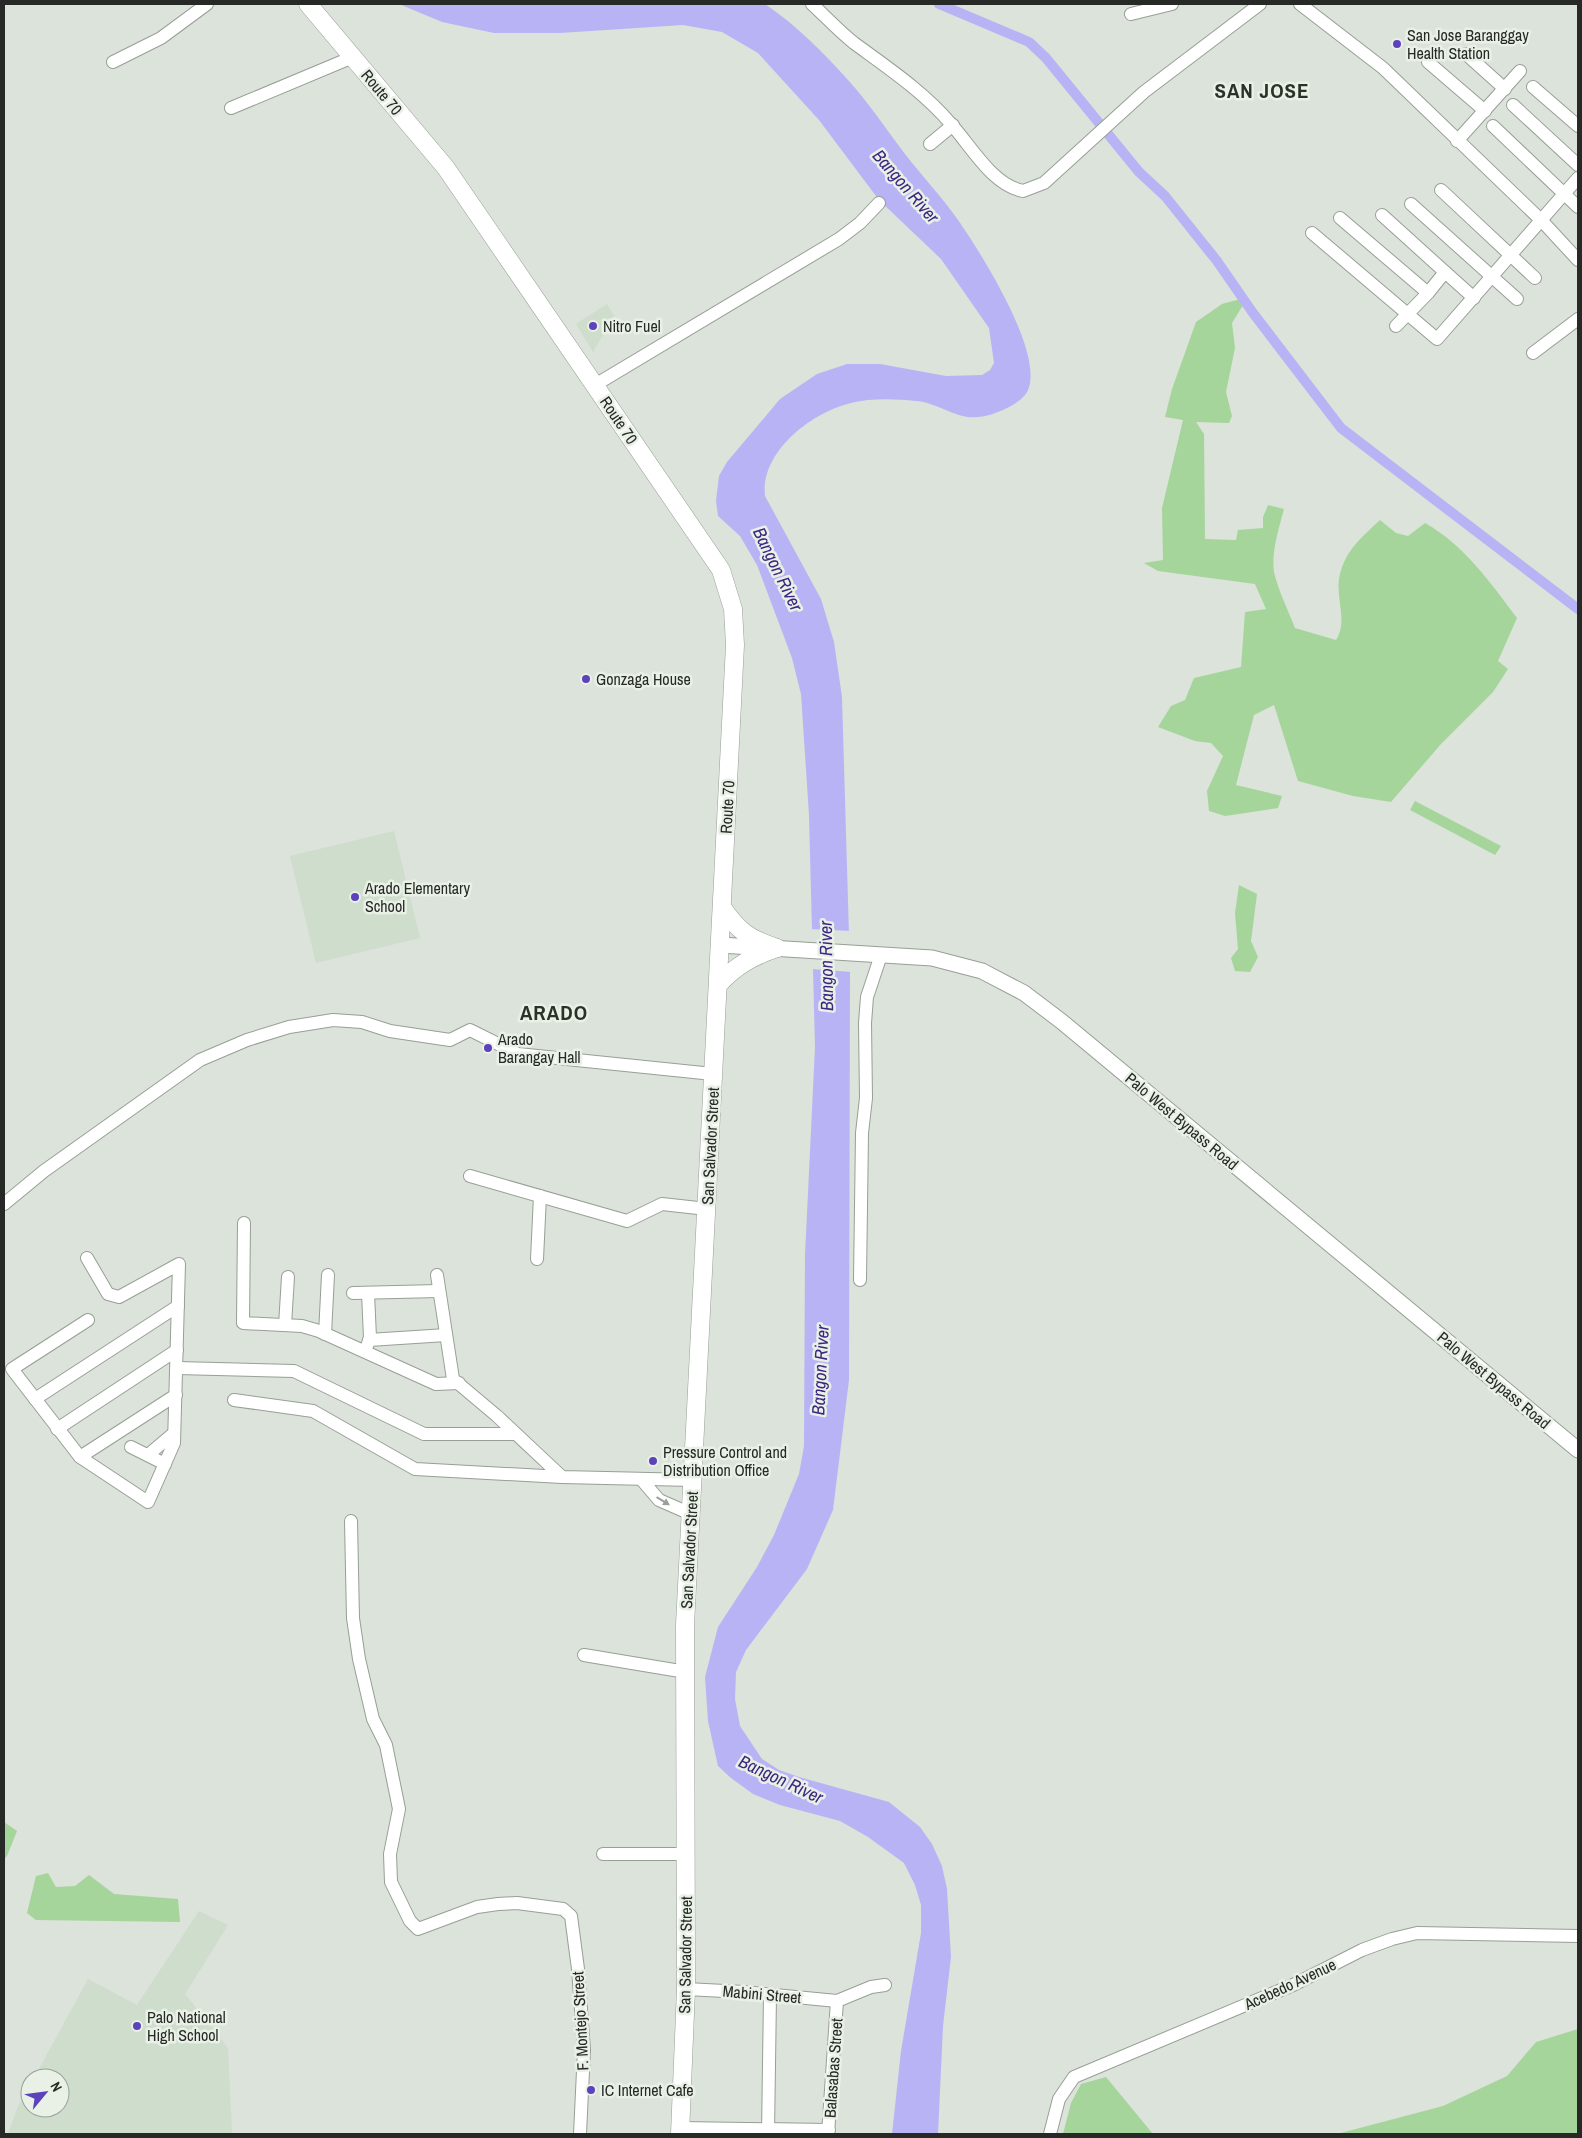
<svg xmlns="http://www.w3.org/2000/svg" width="1582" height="2138" font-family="'Archivo Narrow',sans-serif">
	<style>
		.built { fill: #cfddcd }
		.green { fill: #a5d59b }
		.water { fill: #b8b3f5 }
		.pier { fill: #dbe3da }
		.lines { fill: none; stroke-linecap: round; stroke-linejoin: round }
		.canal { stroke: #b8b3f5; stroke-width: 10 }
		.minor-casing { stroke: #979f96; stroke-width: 14 }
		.major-casing { stroke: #979f96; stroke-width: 17 }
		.highway-casing { stroke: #979f96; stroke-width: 19 }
		.minor { stroke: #fff; stroke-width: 12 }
		.major { stroke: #fff; stroke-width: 15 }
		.highway { stroke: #fff; stroke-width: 18 }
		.oneway { fill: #9d9f9d }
		.poi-dot { fill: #5d43bb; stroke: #e9f1e7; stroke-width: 2 }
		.labels { text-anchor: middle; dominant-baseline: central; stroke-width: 5; stroke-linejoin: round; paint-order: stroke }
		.poi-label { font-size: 16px; fill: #262925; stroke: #e9f1e7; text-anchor: start }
		.street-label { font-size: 16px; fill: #262925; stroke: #e9f1e7 }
		.water-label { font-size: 18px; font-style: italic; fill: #3c2682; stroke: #e9f1e7 }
		.district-label { font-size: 21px; font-weight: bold; letter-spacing: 1px; fill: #2c322a; stroke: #e9f1e7 }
	</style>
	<rect width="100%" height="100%" fill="#dbe3da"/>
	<g class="built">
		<polygon points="607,304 614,316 593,352 576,324"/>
		<polygon points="394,831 420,938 316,963 290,856"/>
		<polygon points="199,1911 228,1925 185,1994 228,2048 232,2134 8,2134 18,2106 30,2085 30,2108 60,2108 60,2078 34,2078 88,1979 137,2005"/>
	</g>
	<g class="green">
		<path d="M 1248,297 L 1232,323 L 1235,348 L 1226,392 L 1232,416 L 1229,423 L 1196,422 L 1204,434 L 1205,539 L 1236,540 L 1238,530 L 1263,528 L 1263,517 L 1268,505 L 1284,509 C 1279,528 1271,552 1274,572 C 1278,590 1288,610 1295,628 L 1336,640 C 1348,621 1336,600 1339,579 C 1344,551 1361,538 1380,520 L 1396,533 L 1408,536 L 1425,523 C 1464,545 1490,582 1517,618 L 1498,661 L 1508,669 L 1493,692 L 1441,744 L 1391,802 L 1353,796 L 1298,781 L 1274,705 L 1254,715 L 1236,785 L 1282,796 L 1278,808 L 1225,816 L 1209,811 L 1207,791 L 1223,756 L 1211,743 L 1195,741 L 1158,727 L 1171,706 L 1185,700 L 1194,678 L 1241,667 L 1245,612 L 1266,609 L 1255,584 L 1158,571 L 1144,563 L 1163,560 L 1162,508 L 1183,420 L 1165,417 L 1172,389 L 1196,322 L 1222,304 Z"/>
		<polygon points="1415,801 1501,846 1495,855 1410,810"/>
		<polygon points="1239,885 1257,894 1251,941 1258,957 1250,972 1235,971 1231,958 1238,949 1235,913"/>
		<polygon points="4,1822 17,1831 7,1856 4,1859"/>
		<polygon points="48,1873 56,1887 75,1886 89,1875 114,1894 178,1899 180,1922 36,1920 27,1913 36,1876"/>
		<polygon points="1578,2029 1578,2134 1337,2134 1443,2106 1507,2076 1536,2042"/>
		<polygon points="1106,2077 1153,2134 1063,2134 1071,2103 1081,2084"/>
	</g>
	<path class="water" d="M 399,4 L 765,4 C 796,25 823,52 848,80 C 869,103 886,129 905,154 C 922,176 942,197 958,220 C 979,250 1051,362 1025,395 C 1016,406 992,416 978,417 C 958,420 936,402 916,401 C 895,399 871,398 851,403 C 812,412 760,452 765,496 L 821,599 L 834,642 L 842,697 L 850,969 L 849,1380 L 833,1510 L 807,1569 L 746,1650 L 736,1672 L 735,1699 L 740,1726 L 762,1759 L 779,1770 L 799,1777 L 889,1802 L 920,1827 L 932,1844 L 942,1866 L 947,1889 L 951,1957 L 943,2026 L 938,2134 L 892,2134 L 901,2051 L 921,1933 L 921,1905 L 915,1885 L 904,1863 L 868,1837 L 840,1821 L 780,1805 L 753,1794 L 731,1778 L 718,1766 L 708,1721 L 705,1677 L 718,1627 L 757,1567 L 774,1535 L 799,1474 L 804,1446 L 805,1255 L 815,1047 L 809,815 L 801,694 L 792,658 L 757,565 L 740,536 L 718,516 L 716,501 L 719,476 L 727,462 L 780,399 L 817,374 L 847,364 L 880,364 L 946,376 L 982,375 L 990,370 L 994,363 L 989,328 L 941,259 L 879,200 L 819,120 L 758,53 L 722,32 L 683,25 L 560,33 L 494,33 L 442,22 Z"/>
	<polygon class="pier" points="809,929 851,931 852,972 811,969"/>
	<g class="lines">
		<polyline class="canal" points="939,4 1029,42 1046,58 1139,172 1165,196 1217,261 1253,313 1341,428 1578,609"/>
		<g class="minor-casing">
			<g id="minor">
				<path d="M 812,4 C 826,17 839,31 854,43 C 888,68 924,92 951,124 C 971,146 992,185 1023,191 L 1044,183 L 1144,92 L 1260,4"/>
				<polyline points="1300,4 1383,68 1542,221 1578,260"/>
				<polyline points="1131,14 1172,4"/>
				<polyline points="1466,54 1505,89"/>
				<polyline points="113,62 161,38 207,4"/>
				<polyline points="1428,62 1485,111"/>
				<polyline points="1533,87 1578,126"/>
				<polyline points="1513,105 1578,165"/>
				<polyline points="231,108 353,57"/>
				<polyline points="1493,126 1578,207"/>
				<polyline points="1457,141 1520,71"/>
				<polyline points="930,144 953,125"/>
				<polyline points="1441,190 1535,278"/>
				<polyline points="1411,204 1517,299"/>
				<polyline points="1382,215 1445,272"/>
				<polyline points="1340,218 1428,293 1445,272 1474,298"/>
				<polyline points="1312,233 1437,339 1578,178"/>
				<polyline points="1396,326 1428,293"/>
				<polyline points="1533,353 1578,319"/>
				<polyline points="595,385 839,239 860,223 879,203"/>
				<polyline points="470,1176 627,1221 662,1204 707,1209"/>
				<polyline points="4,1204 44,1171 200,1060 247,1040 289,1027 333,1020 362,1022 390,1031 450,1040 470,1030 518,1054 713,1074"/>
				<polyline points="244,1223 243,1323 302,1326 319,1331 436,1384 459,1383"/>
				<polyline points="87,1258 108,1294 119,1297 179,1264 174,1443 148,1502 80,1457 12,1369 88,1320"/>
				<polyline points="537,1259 540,1196"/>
				<polyline points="437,1275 453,1379 497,1416 562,1477 693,1480"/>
				<polyline points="860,1280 862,1133 866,1098 865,1023 867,997 881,955"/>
				<polyline points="353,1293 439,1291"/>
				<polyline points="285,1325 288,1277"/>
				<polyline points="325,1334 328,1275"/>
				<polyline points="369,1340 446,1335"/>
				<polyline points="367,1346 370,1338 368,1293"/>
				<polyline points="177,1368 294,1371 424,1434 516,1434"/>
				<polyline points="35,1399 178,1306"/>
				<polyline points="234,1400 313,1411 415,1469 562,1477"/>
				<polyline points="57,1429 177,1350"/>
				<polyline points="131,1447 165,1464"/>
				<polyline points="148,1455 174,1433"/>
				<polyline points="80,1457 176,1395"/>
				<polyline points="641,1479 659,1500 691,1514"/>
				<polyline points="351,1521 353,1618 359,1659 373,1719 386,1745 399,1809 390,1854 391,1882 410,1921 418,1929 477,1907 498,1904 517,1903 563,1909 571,1916 578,1969 584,2050 580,2134"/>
				<polyline points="584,1655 686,1672"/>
				<polyline points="603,1854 686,1854"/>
				<polyline points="686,1989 744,1992 837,2001 871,1987 885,1985"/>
				<polyline points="680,2128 829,2130"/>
				<polyline points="768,2134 770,1995"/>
				<polyline points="828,2134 837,2001"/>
				<polyline points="1050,2134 1059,2099 1074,2077 1293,1985 1362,1950 1392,1939 1417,1933 1578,1936"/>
			</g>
		</g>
		<g class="major-casing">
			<polyline id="major" points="720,945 932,958 982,971 1024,993 1061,1021 1578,1450"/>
		</g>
		<g class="highway-casing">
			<g id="highway">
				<polyline points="308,4 446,168 721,570 733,609 735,645 685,1625 686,1989 680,2134"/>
				<path d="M 722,907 C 738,931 749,939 777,948"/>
				<path d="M 718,985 C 735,966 753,956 777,948"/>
			</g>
		</g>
		<use href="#minor" class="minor"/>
		<use href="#major" class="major"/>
		<use href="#highway" class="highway"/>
	</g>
	<defs><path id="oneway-solid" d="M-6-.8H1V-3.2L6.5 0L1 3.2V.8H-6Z" transform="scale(1.25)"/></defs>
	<use class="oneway" href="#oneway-solid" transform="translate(663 1501) rotate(31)"/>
	<g class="poi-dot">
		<circle cx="1397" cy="44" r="5"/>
		<circle cx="593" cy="326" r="5"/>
		<circle cx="586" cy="679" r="5"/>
		<circle cx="355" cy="897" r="5"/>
		<circle cx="488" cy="1048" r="5"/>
		<circle cx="653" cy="1461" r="5"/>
		<circle cx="137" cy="2026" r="5"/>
		<circle cx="591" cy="2090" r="5"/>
	</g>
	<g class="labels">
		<g class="poi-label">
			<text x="1407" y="35">San Jose Baranggay<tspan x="1407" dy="18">Health Station</tspan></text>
			<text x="603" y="326">Nitro Fuel</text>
			<text x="596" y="679">Gonzaga House</text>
			<text x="365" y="888">Arado Elementary<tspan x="365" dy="18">School</tspan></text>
			<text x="498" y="1039">Arado<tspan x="498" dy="18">Barangay Hall</tspan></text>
			<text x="663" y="1452">Pressure Control and<tspan x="663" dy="18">Distribution Office</tspan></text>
			<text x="147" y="2017">Palo National<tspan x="147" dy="18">High School</tspan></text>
			<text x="601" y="2090">IC Internet Cafe</text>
		</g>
		<g class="street-label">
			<text transform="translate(382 92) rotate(50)">Route 70</text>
			<text transform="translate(619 420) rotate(56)">Route 70</text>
			<text transform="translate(727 807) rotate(-87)">Route 70</text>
			<text transform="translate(1182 1121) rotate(40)">Palo West Bypass Road</text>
			<text transform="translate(710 1146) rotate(-87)">San Salvador Street</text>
			<text transform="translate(1494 1380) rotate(40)">Palo West Bypass Road</text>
			<text transform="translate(689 1550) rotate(-87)">San Salvador Street</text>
			<text transform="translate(685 1955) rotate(-89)">San Salvador Street</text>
			<text transform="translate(1290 1984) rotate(-25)">Acebedo Avenue</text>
			<text transform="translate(762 1994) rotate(5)">Mabini Street</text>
			<text transform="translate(580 2021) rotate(-93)">F. Montejo Street</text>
			<text transform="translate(833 2068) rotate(-86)">Balasabas Street</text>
		</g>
		<g class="water-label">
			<text transform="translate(906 186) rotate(49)">Bangon River</text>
			<text transform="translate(778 569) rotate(64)">Bangon River</text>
			<text transform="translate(826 966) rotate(-91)">Bangon River</text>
			<text transform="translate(820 1370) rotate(-87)">Bangon River</text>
			<text transform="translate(781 1779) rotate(25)">Bangon River</text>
		</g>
		<g class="district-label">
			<text x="1262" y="90">SAN JOSE</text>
			<text x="554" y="1012">ARADO</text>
		</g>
	</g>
	<rect width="1582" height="2138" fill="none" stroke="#262925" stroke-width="10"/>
	<g transform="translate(45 2093) rotate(61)"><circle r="24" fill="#e9f1e7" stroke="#9ba199"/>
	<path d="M0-4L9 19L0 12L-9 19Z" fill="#5d43bb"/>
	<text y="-8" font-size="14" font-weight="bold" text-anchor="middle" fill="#262925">N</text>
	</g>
</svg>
